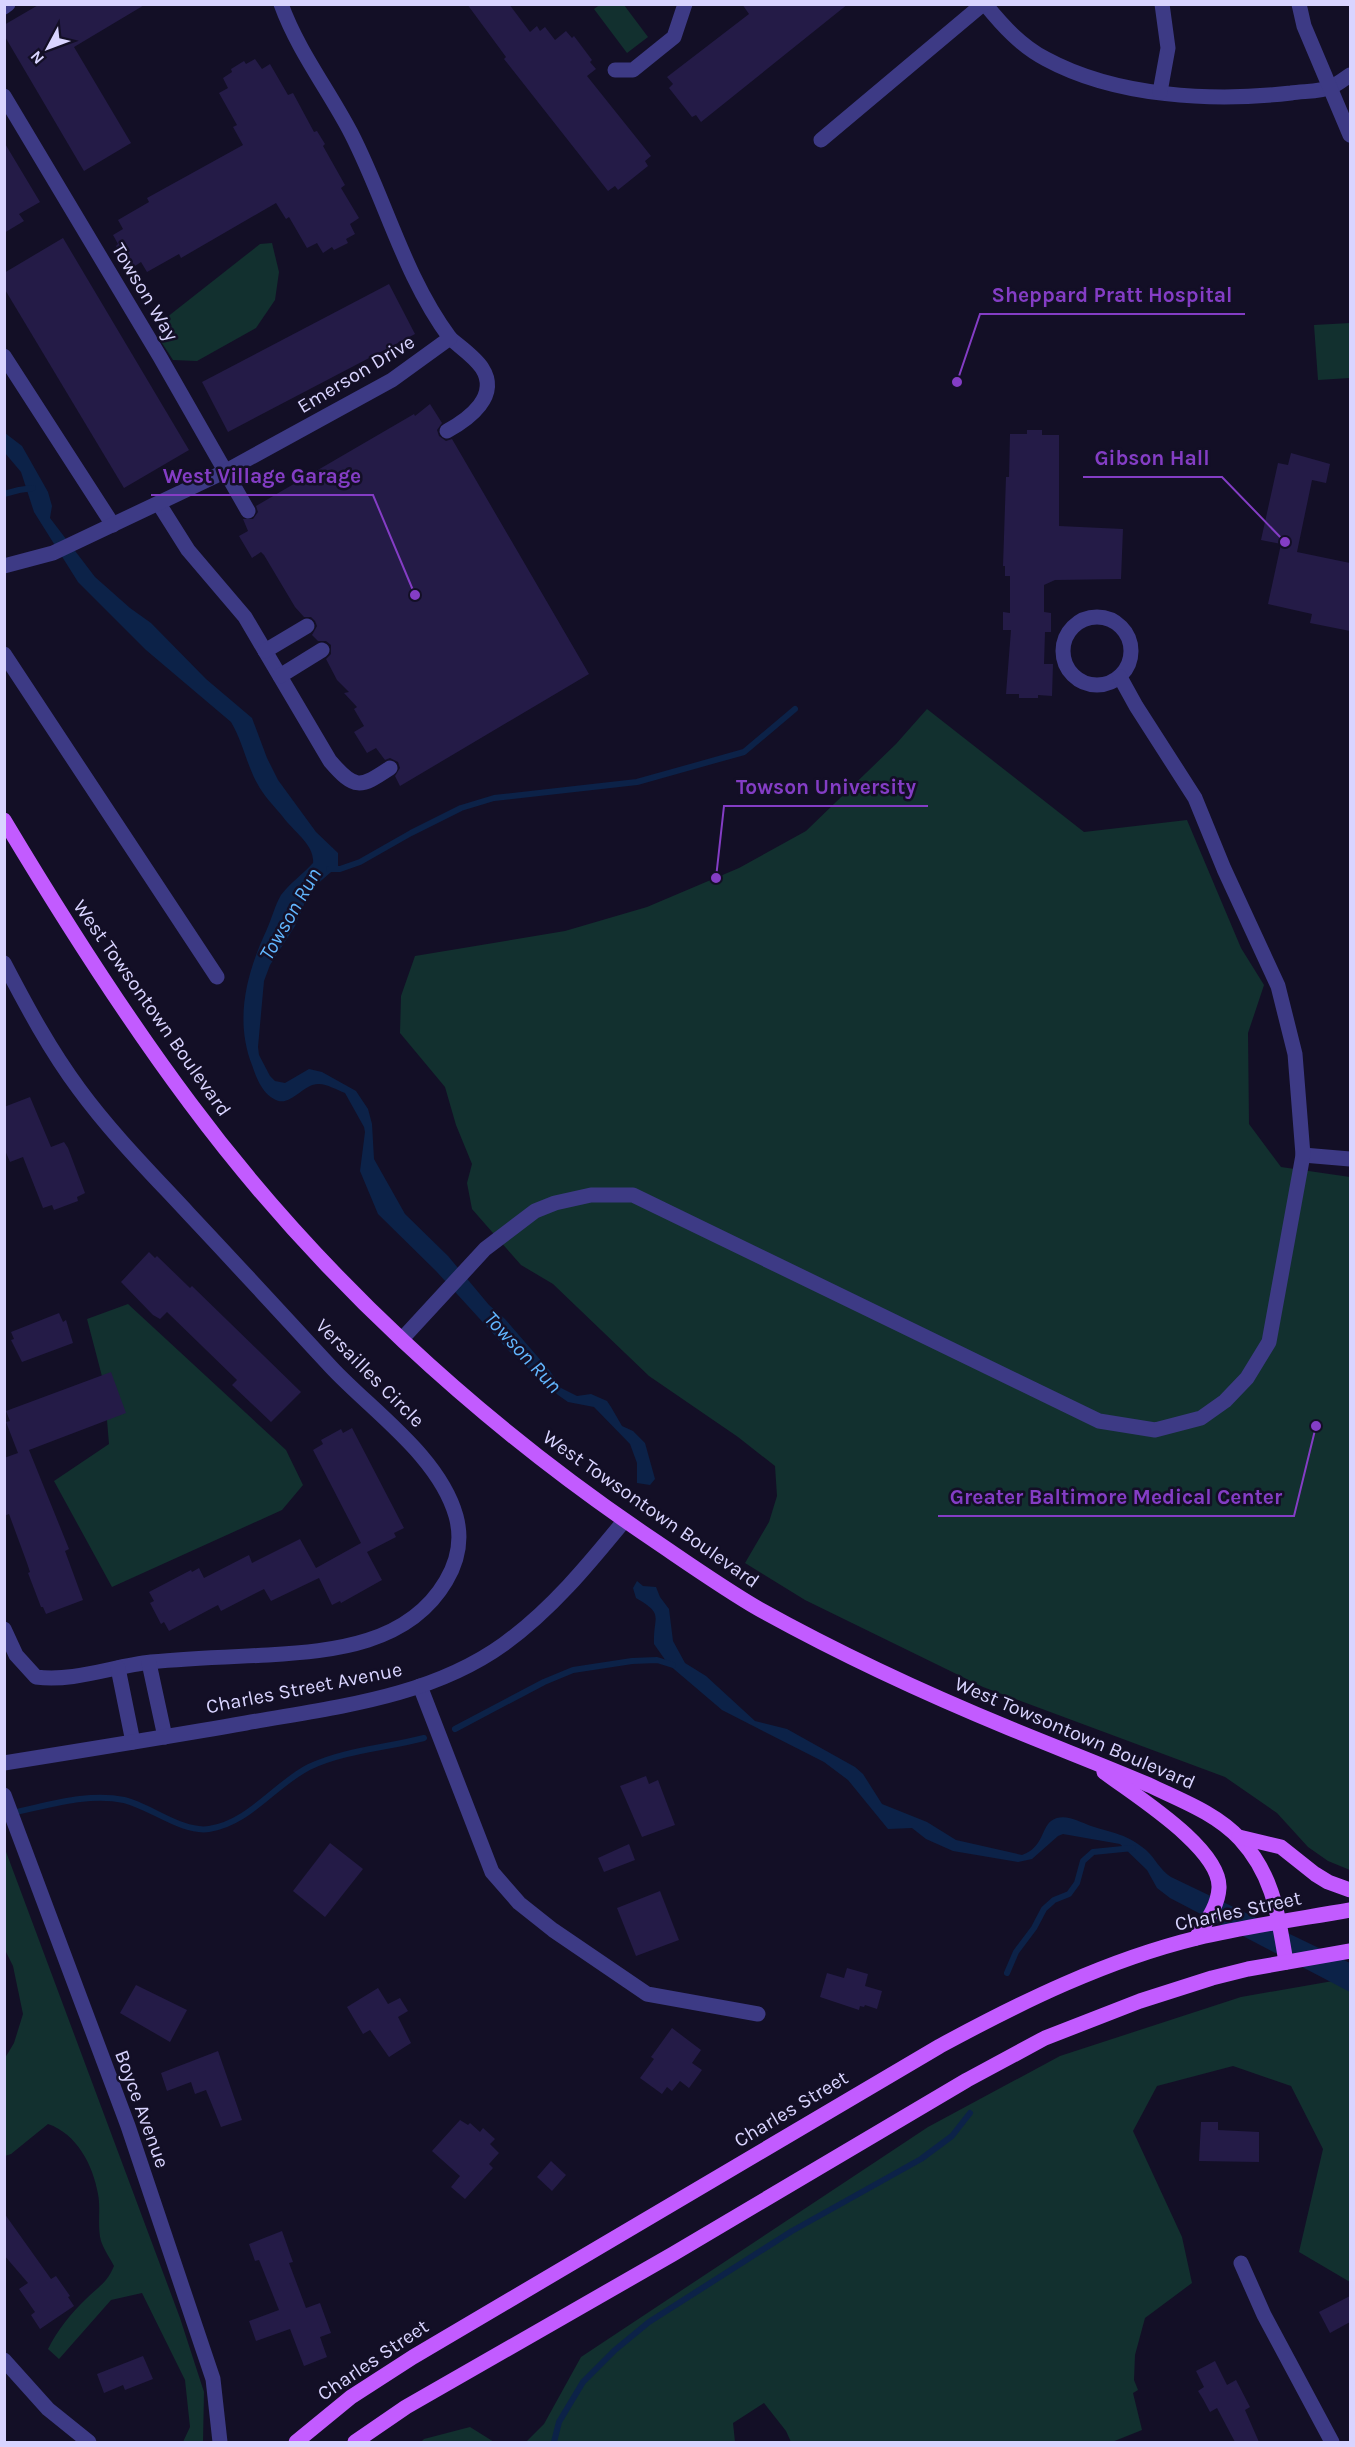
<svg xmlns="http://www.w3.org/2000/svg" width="1355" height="2447" font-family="Karla,sans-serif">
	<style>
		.green { fill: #12302f }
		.water { fill: #0c2248 }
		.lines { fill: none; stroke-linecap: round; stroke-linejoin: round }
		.stream { stroke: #0c2248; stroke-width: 6 }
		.building { fill: #241b47 }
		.minor { stroke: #3d3a85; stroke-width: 15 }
		.major { stroke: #c25bff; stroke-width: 15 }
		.labels { text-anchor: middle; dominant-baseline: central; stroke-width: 5; stroke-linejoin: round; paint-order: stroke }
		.street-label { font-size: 20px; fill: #d9d4ff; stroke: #130f26 }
		.water-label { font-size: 21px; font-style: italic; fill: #62b6ff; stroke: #130f26 }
		.leader { fill: none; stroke: #843dc5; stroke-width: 2 }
		.callout-dot { fill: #843dc5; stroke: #130f26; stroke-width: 2 }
		.callout-label { font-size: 21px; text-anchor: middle; font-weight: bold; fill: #843dc5; stroke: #130f26; stroke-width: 5; stroke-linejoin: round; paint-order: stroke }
	</style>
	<rect width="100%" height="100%" fill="#130f26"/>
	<g class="green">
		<polygon points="601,4 624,5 648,37 627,53 594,9"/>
		<polygon points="272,243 279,272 275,300 256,328 197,361 173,360 162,343 157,325 260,244"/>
		<polygon points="1350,323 1350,378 1318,380 1314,325"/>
		<polygon points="927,709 1084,832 1187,820 1241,948 1264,985 1248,1033 1249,1124 1281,1167 1350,1177 1350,1870 1328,1861 1308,1847 1277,1813 1225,1777 983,1687 805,1600 745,1563 769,1522 777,1496 775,1466 738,1437 649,1376 553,1284 521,1265 472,1209 467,1183 472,1164 456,1125 445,1087 400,1033 401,996 415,956 565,931 647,907 739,868 806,831 896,744"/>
		<polygon points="128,1304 286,1450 303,1485 282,1510 112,1587 54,1481 109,1444 104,1384 87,1319"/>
		<path d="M 5,1849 L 180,2318 L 204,2392 L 203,2442 L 183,2442 L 190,2427 L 185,2380 L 142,2293 L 111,2300 L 59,2359 L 48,2349 C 57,2331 71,2313 86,2299 C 98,2287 107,2283 114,2266 C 110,2258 104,2250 101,2241 C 97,2226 101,2209 98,2194 C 93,2165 77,2134 48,2124 L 11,2154 L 5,2156 L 5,2058 L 14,2043 L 23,2014 L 13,1966 L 5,1950 Z"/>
		<polygon points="1350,1978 1350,2282 1299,2252 1323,2149 1291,2086 1233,2066 1157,2086 1133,2131 1182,2237 1192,2283 1145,2318 1135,2355 1134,2380 1138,2390 1133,2393 1142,2430 1112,2442 791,2442 786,2431 764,2403 733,2423 735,2442 526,2442 544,2424 581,2357 928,2127 1060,2056 1241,1997"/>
		<polygon points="470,2427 494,2442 421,2442 424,2439"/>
	</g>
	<g class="water">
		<path d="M 5,433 L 22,446 L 48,492 L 52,506 L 50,518 L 95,577 L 130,608 L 151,623 L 206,679 L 252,718 L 267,758 L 278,780 L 316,832 L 338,853 L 338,866 L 315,886 L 308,895 L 295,926 L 270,965 L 264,981 L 258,1047 L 259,1055 L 270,1076 L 275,1081 L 285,1083 L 309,1069 L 322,1072 L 356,1091 L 368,1109 L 372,1124 L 374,1159 L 405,1214 L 448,1256 L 489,1305 L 505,1319 L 550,1371 L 561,1388 L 577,1396 L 591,1394 L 607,1401 L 611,1407 L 622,1426 L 633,1431 L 645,1443 L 655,1479 L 650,1485 L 637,1483 L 637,1463 L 630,1444 L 594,1407 L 568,1402 L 558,1395 L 510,1352 L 436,1271 L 378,1214 L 360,1171 L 365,1132 L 364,1127 L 345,1093 C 337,1090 327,1084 319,1084 C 303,1083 290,1109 274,1099 C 262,1093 256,1077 252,1065 C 234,1019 247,972 267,929 C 272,918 275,905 281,895 C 290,883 303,874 313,863 C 315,845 293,831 283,817 C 274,806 263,795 257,783 C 246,763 243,742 231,722 L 146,650 L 78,582 L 34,512 L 21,472 L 5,453 Z"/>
		<path d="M 637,1581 L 643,1586 L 656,1587 L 660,1597 L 669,1609 L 673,1641 L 685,1663 L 706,1676 L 755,1721 L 787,1729 L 855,1767 L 863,1774 L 882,1804 L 927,1822 L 956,1840 L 1022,1855 C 1043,1848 1041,1829 1051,1821 C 1064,1812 1079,1822 1091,1826 C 1113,1833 1127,1834 1146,1850 C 1155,1858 1160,1870 1171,1877 L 1350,1963 L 1350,1992 L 1170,1898 L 1157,1888 L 1147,1870 L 1120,1844 L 1063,1834 L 1058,1836 L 1032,1859 L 1018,1862 L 953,1851 L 926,1839 L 912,1828 L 888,1829 L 848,1780 L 824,1762 L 722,1710 L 668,1664 L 654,1644 C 653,1615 665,1615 636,1598 L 633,1588 Z"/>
	</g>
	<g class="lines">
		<g class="stream">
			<polyline points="4,494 19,490 33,488"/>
			<polyline points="329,869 340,869 360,862 411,833 461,808 494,798 637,782 744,752 795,709"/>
			<polyline points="455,1729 544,1682 573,1670 632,1661 657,1660 673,1665"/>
			<path d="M 11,1813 C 47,1806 87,1792 124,1800 C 150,1806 182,1833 209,1829 C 249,1823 274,1785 309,1767 C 345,1750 386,1748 424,1738"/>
			<polyline points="1007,1973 1016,1952 1034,1928 1044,1909 1054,1900 1069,1894 1077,1883 1083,1861 1093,1852 1133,1848"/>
			<polyline points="554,2442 559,2422 583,2382 615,2350 649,2322 792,2231 921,2159 952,2136 970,2113"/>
		</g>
	</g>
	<g class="building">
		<polygon points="40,4 146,4 74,47 131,143 84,171 4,35 4,25"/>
		<polygon points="467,4 509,4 530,32 537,26 540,31 545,27 555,40 566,31 572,38 574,36 592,60 590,62 596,69 587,76 651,156 645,161 648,166 618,190 615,186 608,191 504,59 506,57"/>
		<polygon points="742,4 848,4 701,122 696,115 692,117 669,88 673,84 667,77 749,14"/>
		<polygon points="255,59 262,69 270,64 288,95 293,93 314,132 317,131 325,144 323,146 345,185 341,188 359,218 350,224 355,234 346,239 348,243 334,250 332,247 323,253 317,243 307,248 289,217 286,219 276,203 181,258 179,254 147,272 141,262 132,268 126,259 123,260 116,246 118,244 113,235 123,229 118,220 149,202 147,198 243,145 233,127 237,125 219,93 228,88 223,78 232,72 231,69 244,61 246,64"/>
		<polygon points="4,142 40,202 19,214 24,221 4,233"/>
		<polygon points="63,238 189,450 124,488 4,288 4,273"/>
		<polygon points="389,284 415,334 228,432 202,382"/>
		<polygon points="430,404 442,423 437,430 439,436 446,441 452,439 589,674 400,786 395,776 400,768 398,762 390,758 385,760 376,748 367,753 354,732 364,726 354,709 357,707 344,693 349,692 337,680 326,659 331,654 331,645 326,641 318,641 312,635 317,626 315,621 311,617 304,617 295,607 264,555 261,552 252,558 239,536 248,531 243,519 253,519 258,512 256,506 414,414 415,416"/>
		<polygon points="1027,430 1042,430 1042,435 1059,435 1059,526 1123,529 1121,579 1055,580 1044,585 1044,612 1051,613 1051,632 1045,632 1044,664 1053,664 1052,696 1038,695 1038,698 1019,698 1019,694 1006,694 1011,630 1003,630 1003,612 1010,613 1010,576 1005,576 1005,566 1003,566 1006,477 1009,477 1010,434 1027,434"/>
		<polygon points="1291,453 1330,464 1326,483 1312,480 1297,552 1350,563 1350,631 1310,623 1312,614 1268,604 1281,544 1261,540 1278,463 1288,465"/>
		<polygon points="30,1097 51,1147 64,1142 68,1148 85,1193 77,1197 78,1201 54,1210 52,1205 43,1208 23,1157 10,1162 4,1148 4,1107"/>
		<polygon points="149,1252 155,1258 157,1256 190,1288 192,1286 301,1392 271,1422 232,1385 237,1380 167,1312 160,1319 153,1315 121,1282"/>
		<polygon points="59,1313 63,1322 66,1320 73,1343 22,1362 11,1340 14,1339 11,1332"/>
		<polygon points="111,1372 126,1413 29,1450 69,1549 65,1551 83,1600 46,1614 43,1607 41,1607 28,1573 30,1572 27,1563 9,1514 4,1516 4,1458 18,1453 6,1422 10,1421 6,1411"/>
		<polygon points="352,1428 404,1528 394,1533 396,1537 367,1552 382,1580 341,1603 340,1601 332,1605 319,1578 271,1601 264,1589 221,1611 218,1605 169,1631 164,1622 161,1624 150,1603 154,1601 149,1592 191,1570 192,1572 199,1568 204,1578 249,1555 252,1563 300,1539 316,1568 361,1543 313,1450 323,1444 321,1440 341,1429 343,1433"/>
		<polygon points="646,1776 649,1784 658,1780 675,1825 642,1837 620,1786"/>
		<polygon points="330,1843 363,1869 325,1917 293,1891"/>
		<polygon points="629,1844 635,1860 604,1872 598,1858"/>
		<polygon points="660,1891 679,1940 636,1956 617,1908"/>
		<polygon points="847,1968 868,1974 865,1986 882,1991 877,2009 865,2005 864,2007 860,2006 859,2010 820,1997 827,1973 844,1978"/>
		<polygon points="136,1985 187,2010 170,2042 120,2013"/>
		<polygon points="378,1988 388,2004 400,1998 408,2011 398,2017 411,2043 389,2057 370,2030 363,2034 347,2007"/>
		<polygon points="672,2028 701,2050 692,2063 702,2070 689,2088 680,2081 672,2091 667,2087 662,2094 640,2078 654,2059 651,2057"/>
		<polygon points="218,2051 242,2120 221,2127 206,2090 195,2094 191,2082 167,2091 161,2073"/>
		<polygon points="460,2120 468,2125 470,2123 480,2132 483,2128 495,2139 490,2144 499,2153 489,2164 493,2168 465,2199 451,2187 460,2176 432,2151"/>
		<polygon points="1201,2122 1218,2122 1218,2130 1259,2132 1259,2162 1199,2161"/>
		<polygon points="551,2161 566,2175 552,2191 537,2177"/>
		<polygon points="4,2213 51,2279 56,2276 70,2296 68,2297 74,2306 40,2329 31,2315 35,2312 19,2289 28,2283 4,2255"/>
		<polygon points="282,2231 293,2262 289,2263 306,2308 320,2303 331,2333 320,2337 327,2357 304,2366 290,2329 256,2341 249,2321 279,2310 259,2260 255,2261 249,2244"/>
		<polygon points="1350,2296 1350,2322 1330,2333 1319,2312"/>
		<polygon points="143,2356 153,2379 125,2390 123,2385 104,2393 97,2374"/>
		<polygon points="1215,2361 1227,2385 1236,2380 1250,2407 1245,2410 1259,2442 1235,2442 1217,2408 1210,2412 1203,2399 1198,2391 1204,2387 1196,2371"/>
	</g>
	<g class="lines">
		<g class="minor">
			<path d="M 985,4 C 1003,26 1021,46 1046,59 C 1116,97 1213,102 1291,93 C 1303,91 1321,92 1331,87 C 1338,84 1344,79 1350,75"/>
			<polyline points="1299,4 1304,26 1350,135"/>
			<polyline points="4,7 8,4"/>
			<polyline points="615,70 633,70 674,37 685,4"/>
			<polyline points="1160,92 1168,48 1162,4"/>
			<polyline points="4,96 160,357 248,511"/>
			<polyline points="821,140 983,4"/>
			<polyline points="4,356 113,525"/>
			<path d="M 447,431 C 469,419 500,396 482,368 C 475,357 460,347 450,338"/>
			<path d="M 159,504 L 188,550 L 245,617 L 330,761 C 355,790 360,788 390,768"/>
			<path d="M 4,566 L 53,553 L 226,471 L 392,380 L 450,338 C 404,276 386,201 351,133 C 328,89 298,51 281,4"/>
			<circle cx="1097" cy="651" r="34"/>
			<polyline points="265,651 307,626"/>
			<polyline points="4,654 217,977"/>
			<polyline points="280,676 322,650"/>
			<path d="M 4,963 C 27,1007 50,1050 79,1089 C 112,1134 152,1174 189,1214 C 237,1265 284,1316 331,1367 C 372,1411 439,1456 456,1516 C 462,1538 458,1561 446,1581 C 409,1644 334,1651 268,1655 C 229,1657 190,1658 151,1662 C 113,1666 75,1682 36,1677 L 16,1655 L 4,1629"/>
			<polyline points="1303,1155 1350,1159"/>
			<polyline points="402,1339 485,1249 535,1211 555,1203 591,1195 633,1195 1099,1421 1155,1430 1201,1418 1225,1401 1247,1378 1269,1342 1303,1155 1295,1054 1278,986 1224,869 1195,798 1136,706 1120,677"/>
			<polyline points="149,1663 165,1737"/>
			<polyline points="118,1668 133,1742"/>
			<polyline points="420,1686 492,1872 519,1903 553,1930 647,1994 758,2014"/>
			<path d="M 4,1763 C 85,1750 166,1737 246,1723 C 334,1707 429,1698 504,1644 C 551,1610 588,1565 624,1521"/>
			<polyline points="4,1795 128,2126 213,2379 220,2442"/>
			<polyline points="1241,2263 1264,2315 1332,2442"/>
			<polyline points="4,2360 48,2409 89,2442"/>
		</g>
		<g class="major">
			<path d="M 4,820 C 62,917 122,1012 190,1103 C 317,1274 478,1422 655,1541 C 689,1564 723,1588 759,1609 C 840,1654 924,1693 1009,1728 C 1055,1747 1102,1765 1149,1785 C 1180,1800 1216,1813 1240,1839 C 1274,1876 1278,1915 1286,1962"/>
			<path d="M 1104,1772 C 1134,1795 1221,1848 1219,1888 C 1218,1907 1205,1923 1196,1938"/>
			<polyline points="1239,1837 1281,1847 1315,1874 1328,1882 1350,1890"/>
			<path d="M 296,2442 L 351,2397 L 413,2357 L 940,2046 C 1021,2002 1107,1960 1197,1938 C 1248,1926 1299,1919 1350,1910"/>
			<polyline points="355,2442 406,2407 673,2254 967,2080 1045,2038 1140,2001 1212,1978 1248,1969 1350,1951"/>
		</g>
	</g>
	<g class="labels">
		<g class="street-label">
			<text transform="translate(145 292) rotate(59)">Towson Way</text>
			<text transform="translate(356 374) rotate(-31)">Emerson Drive</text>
			<text transform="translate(152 1008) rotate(55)">West Towsontown Boulevard</text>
			<text transform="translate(370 1373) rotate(45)">Versailles Circle</text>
			<text transform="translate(651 1509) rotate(35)">West Towsontown Boulevard</text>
			<text transform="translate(304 1688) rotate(-11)">Charles Street Avenue</text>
			<text transform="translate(1075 1733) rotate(23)">West Towsontown Boulevard</text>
			<text transform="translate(1238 1911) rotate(-12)">Charles Street</text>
			<text transform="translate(142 2109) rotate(70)">Boyce Avenue</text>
			<text transform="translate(791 2109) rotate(-31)">Charles Street</text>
			<text transform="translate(373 2360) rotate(-34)">Charles Street</text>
		</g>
		<g class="water-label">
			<text transform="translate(290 914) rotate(-60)">Towson Run</text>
			<text transform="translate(523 1352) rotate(47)">Towson Run</text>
		</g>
	</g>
	<path class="leader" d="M957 382L980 314H1245M1285 542L1222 477H1083M415 595L373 495H151M716 878L724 806H928M1316 1426L1294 1516H938"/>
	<g class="callout-dot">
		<circle cx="957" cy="382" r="6"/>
		<circle cx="1285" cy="542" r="6"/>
		<circle cx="415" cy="595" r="6"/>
		<circle cx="716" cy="878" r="6"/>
		<circle cx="1316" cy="1426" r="6"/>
	</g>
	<g class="callout-label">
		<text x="1112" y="302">Sheppard Pratt Hospital</text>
		<text x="1152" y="465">Gibson Hall</text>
		<text x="262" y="483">West Village Garage</text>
		<text x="826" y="794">Towson University</text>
		<text x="1116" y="1504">Greater Baltimore Medical Center</text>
	</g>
	<rect width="1355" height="2447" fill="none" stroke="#d9d4ff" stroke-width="12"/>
	<g transform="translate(48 48) rotate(229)" stroke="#130f26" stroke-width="4.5" paint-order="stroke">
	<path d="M0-4.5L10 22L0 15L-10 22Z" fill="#d9d4ff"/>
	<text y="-9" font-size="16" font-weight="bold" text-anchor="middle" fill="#d9d4ff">N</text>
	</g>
</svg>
